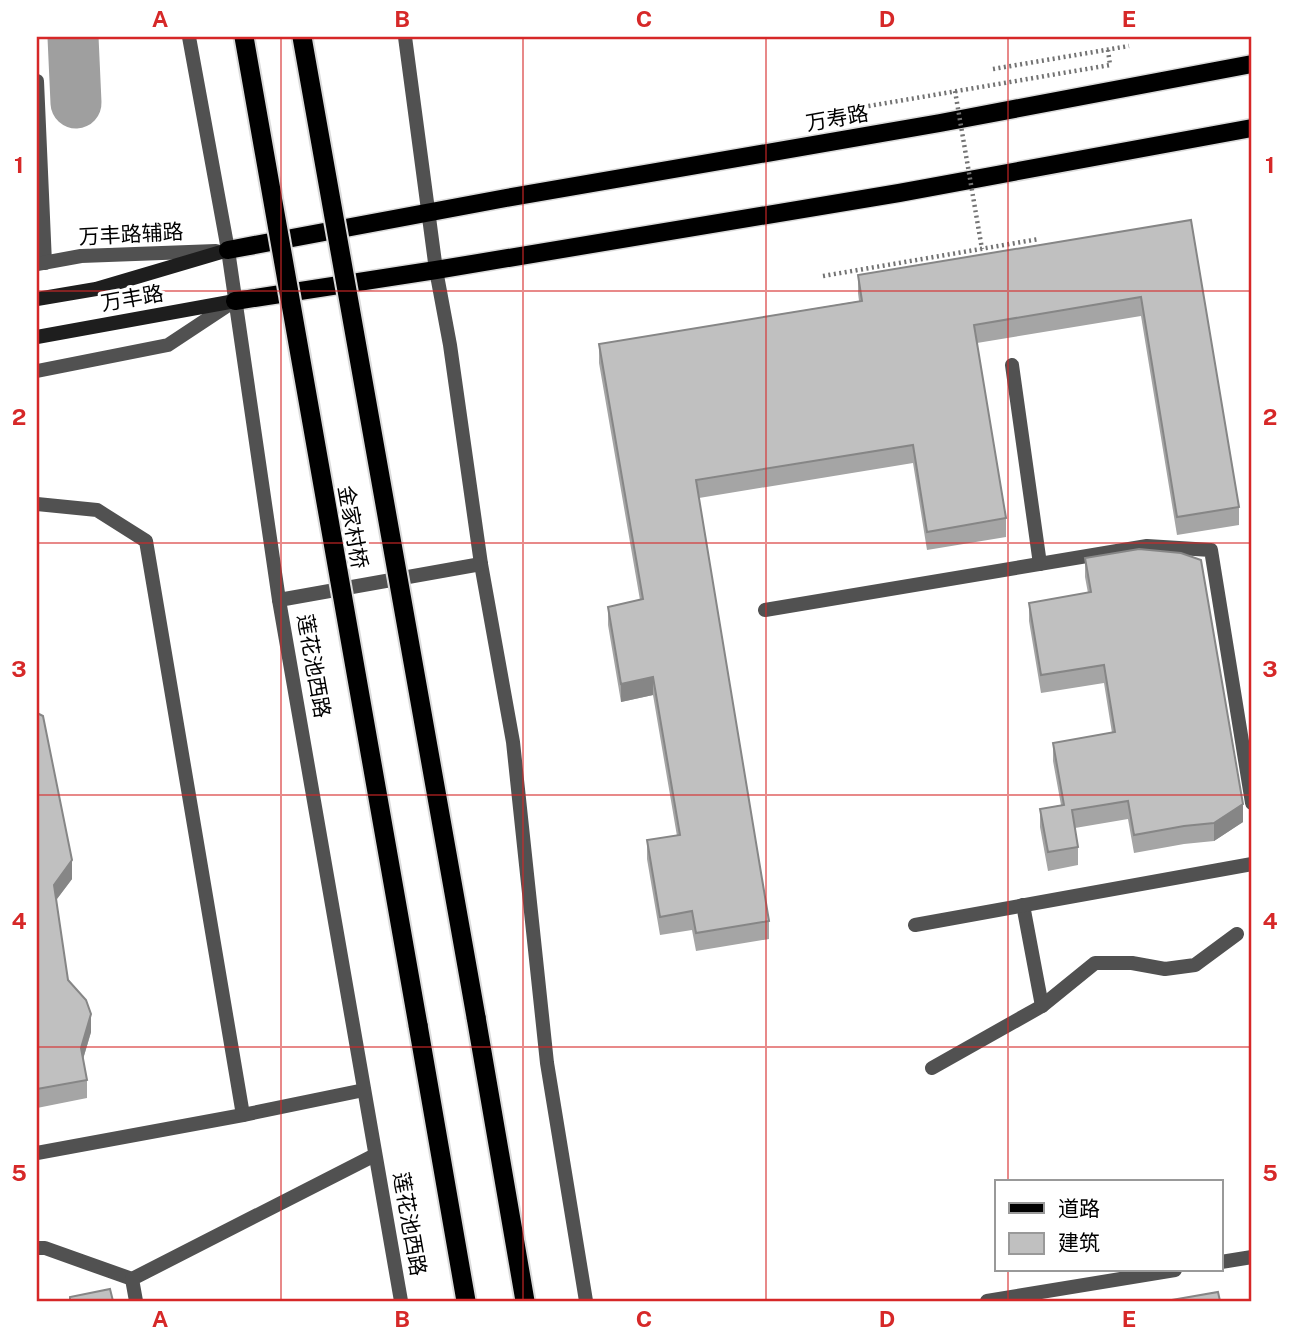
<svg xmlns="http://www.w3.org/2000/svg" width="1289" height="1338" font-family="'Public Sans','Noto Sans SC',sans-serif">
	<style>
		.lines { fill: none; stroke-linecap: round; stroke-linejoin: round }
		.river { stroke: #9f9f9f; stroke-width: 51 }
		.primary-casing { stroke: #dbdbdb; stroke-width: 21 }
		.trunk-casing { stroke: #dbdbdb; stroke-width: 23 }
		.path { stroke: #737373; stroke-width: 4.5; stroke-dasharray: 2 3.5; stroke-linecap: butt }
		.service { stroke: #515151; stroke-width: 14 }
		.minor { stroke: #515151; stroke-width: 14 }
		.tertiary { stroke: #515151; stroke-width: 14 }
		.secondary { stroke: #1e1e1e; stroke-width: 14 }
		.primary { stroke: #000; stroke-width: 18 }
		.trunk { stroke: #000; stroke-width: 19 }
		.trunk-bridge-casing { stroke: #dbdbdb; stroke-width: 23; stroke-linecap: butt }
		.path-bridge { stroke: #737373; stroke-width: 4.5; stroke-dasharray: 2 3.5; stroke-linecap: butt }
		.trunk-bridge { stroke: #000; stroke-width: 19 }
		.wall { fill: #a5a5a5 }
		.shaded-wall { fill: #868686 }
		.building { fill: #c0c0c0; stroke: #868686; stroke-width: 2 }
		.grid { fill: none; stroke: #d62828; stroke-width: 2; stroke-opacity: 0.55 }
		.labels { text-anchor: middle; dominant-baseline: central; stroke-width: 6; stroke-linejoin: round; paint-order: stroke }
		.street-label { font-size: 21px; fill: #000; stroke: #fff }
		.neatline { fill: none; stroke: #d62828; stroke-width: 2.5 }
		.grid-label { font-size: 23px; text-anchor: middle; font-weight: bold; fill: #d62828 }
	</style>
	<rect width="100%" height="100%" fill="#fff"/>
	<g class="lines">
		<polyline class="river" points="73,37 76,103"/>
		<g class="primary-casing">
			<g id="primary">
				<polyline points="228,250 506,198 940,123 1252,64"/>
				<polyline points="235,301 436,270 899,193 1252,128"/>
			</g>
		</g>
		<g class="trunk-casing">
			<g id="trunk">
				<polyline points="476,1017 525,1301"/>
				<polyline points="418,1025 466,1301"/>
			</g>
		</g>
		<g class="path">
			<polyline points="993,69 1129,46"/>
			<polyline points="863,107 1110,65 1108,50"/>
			<polyline points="823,276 1039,239"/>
		</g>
		<g class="service">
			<polyline points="37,81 45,263"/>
			<polyline points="37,504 97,510 146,541 243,1115"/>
			<polyline points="37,1153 243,1115 364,1090"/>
			<polyline points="37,1248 45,1248 132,1279"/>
			<polyline points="136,1301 132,1279 375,1155"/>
		</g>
		<g class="minor">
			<polyline points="1012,365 1040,564"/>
			<polyline points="765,610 1147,546 1211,550 1252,803"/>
			<polyline points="1023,905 1042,1006"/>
			<polyline points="915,925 1252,864"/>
			<polyline points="932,1068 1042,1006 1095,963 1132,963 1165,969 1195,965 1237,934"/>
			<polyline points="1221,1262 1252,1257"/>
			<polyline points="987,1301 1175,1270"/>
		</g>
		<g class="tertiary">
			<polyline points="189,37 228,250 279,600 401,1301"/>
			<polyline points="405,37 436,270 450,345 481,564 513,742 547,1063 586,1301"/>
			<polyline points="37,264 81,256 216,251"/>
			<polyline points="37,371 168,345 233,302"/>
			<polyline points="279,600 481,564"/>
		</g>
		<g class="secondary">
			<polyline points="37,299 96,289 228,250"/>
			<polyline points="37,337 235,301"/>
		</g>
		<use href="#primary" class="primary"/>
		<use href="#trunk" class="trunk"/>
		<g class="trunk-bridge-casing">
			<g id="trunk-bridge">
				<polyline points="244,37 418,1025"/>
				<polyline points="302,37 476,1017"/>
			</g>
		</g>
		<polyline class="path-bridge" points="955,91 982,249"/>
		<use href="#trunk-bridge" class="trunk-bridge"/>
	</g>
	<g class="wall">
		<polygon points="1191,220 1239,507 1239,525 1177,535 1141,316 977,343 1006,518 1006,537 927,550 913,463 699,498 769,921 769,939 696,951 692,930 660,935 647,859 647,840 677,836 653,695 621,702 608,625 608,607 640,600 599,363 599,344 859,301 858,293 858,275"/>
		<polygon points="1085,558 1243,822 1214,841 1184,844 1134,853 1128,819 1075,828 1078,847 1078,865 1048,871 1040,827 1040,809 1061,805 1053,761 1053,743 1112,733 1104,683 1041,693 1029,621 1029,603 1088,593 1085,577"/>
		<polygon points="37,713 72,879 56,900 68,980 91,1032 83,1059 87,1080 87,1098 37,1108"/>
	</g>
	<g class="shaded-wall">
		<polygon points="653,677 653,695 621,702 621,684"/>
		<polygon points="1243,804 1243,822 1214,841 1214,823"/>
		<polygon points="72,860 72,879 54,903 54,885"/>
		<polygon points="91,1014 91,1032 81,1066 81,1048"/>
	</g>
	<g class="building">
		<polygon points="1191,220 1239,507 1177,517 1141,297 974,325 1006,518 927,532 913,445 696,480 769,921 696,933 692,911 660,917 647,840 680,835 653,677 621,684 608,607 643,599 599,344 862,301 858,275"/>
		<polygon points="1139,549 1181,553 1201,560 1243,804 1214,823 1184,826 1134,835 1128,801 1072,810 1078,847 1048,852 1040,809 1064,805 1053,743 1115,732 1104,665 1041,675 1029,603 1091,592 1085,558"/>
		<polygon points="37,713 43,716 72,860 54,885 68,980 86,1000 91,1014 81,1048 87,1080 37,1089"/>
		<polygon points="110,1289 113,1301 70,1301 70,1297"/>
		<polygon points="1218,1292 1220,1301 1166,1301"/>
	</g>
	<path class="grid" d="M 281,37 L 281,1301M 523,37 L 523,1301M 766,37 L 766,1301M 1008,37 L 1008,1182M 37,291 L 1252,291M 37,543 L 1252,543M 37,795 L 1252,795M 37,1047 L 1252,1047M 1008,1270 L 1008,1301"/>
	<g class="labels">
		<g class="street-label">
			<text transform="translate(837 118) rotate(-10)">万寿路</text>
			<text transform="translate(131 234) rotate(-3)">万丰路辅路</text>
			<text transform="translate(132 298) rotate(-10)">万丰路</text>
			<text transform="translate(353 527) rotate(80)">金家村桥</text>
			<text transform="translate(314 666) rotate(80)">莲花池西路</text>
			<text transform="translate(410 1224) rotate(80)">莲花池西路</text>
		</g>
	</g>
	<rect width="1289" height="1338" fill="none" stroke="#ffffff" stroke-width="77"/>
	<rect x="995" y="1180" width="228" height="91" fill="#ffffff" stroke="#999999" stroke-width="2"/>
	<rect x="1009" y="1203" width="35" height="10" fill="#000000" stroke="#999999" stroke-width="2"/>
	<text x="1058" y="1216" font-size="21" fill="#000000">道路</text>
	<rect x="1009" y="1233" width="35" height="21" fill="#c0c0c0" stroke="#999999" stroke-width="2"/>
	<text x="1058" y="1250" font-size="21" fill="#000000">建筑</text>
	<rect x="38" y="38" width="1212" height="1262" class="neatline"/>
	<g class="grid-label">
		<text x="160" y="27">A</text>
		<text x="402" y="27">B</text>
		<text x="644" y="27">C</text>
		<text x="887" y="27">D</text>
		<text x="1129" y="27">E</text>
		<text x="19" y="173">1</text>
		<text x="1270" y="173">1</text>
		<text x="19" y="425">2</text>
		<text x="1270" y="425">2</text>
		<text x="19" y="677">3</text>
		<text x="1270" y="677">3</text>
		<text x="19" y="929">4</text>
		<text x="1270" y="929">4</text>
		<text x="19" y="1181">5</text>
		<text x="1270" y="1181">5</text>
		<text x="160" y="1327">A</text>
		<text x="402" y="1327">B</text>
		<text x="644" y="1327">C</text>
		<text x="887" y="1327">D</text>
		<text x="1129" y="1327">E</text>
	</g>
</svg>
